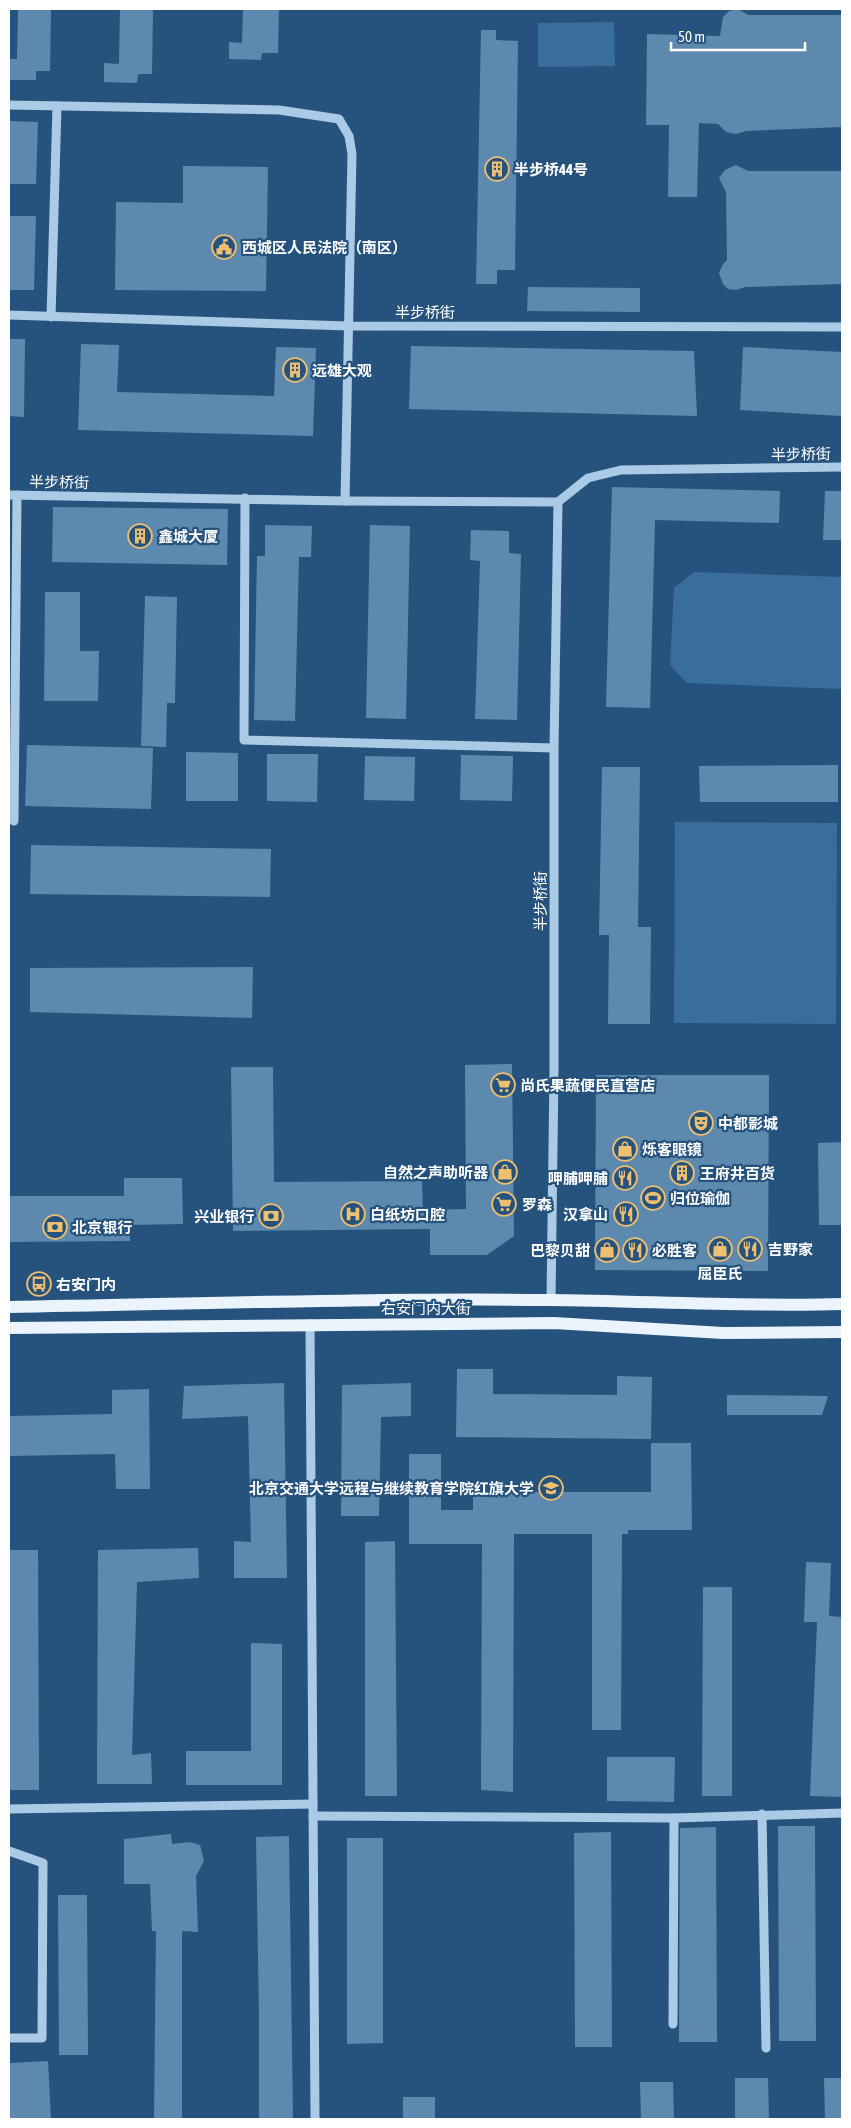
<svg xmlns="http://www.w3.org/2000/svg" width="851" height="2128" font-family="'Asap Condensed','Noto Sans SC',sans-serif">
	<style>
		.park { fill: #396d9b }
		.building { fill: #5e89ae }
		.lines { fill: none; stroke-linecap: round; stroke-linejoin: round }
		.minor { stroke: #abcae5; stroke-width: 9 }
		.major { stroke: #ebf3fd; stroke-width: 12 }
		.labels { text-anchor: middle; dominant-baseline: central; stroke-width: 4.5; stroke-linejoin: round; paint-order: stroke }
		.poi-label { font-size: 15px; font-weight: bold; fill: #fff; stroke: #26537d; text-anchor: start }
		.street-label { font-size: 15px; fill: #fff; stroke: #26537d }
	</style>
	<rect width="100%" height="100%" fill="#26537d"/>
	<g class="park">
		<polygon points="614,22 615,66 538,67 538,23"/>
		<polygon points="694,572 842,577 842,689 687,683 670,665 674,588"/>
		<polygon points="675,822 837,823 836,1024 674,1023"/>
	</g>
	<g class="building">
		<polygon points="18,9 51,9 50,71 36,71 36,80 9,80 9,59 17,59"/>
		<polygon points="120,9 153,9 152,74 138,74 137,83 104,82 104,63 119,64"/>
		<polygon points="243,9 279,9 278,53 262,53 261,60 229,59 229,42 242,43"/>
		<polygon points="737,9 749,15 842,15 842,127 746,131 736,134 726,132 718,124 699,123 697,197 668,197 669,125 646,125 647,34 720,36 723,17 729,11"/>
		<polygon points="481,30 496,30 496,40 518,41 515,270 497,270 497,284 476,284"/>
		<polygon points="9,121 38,122 36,184 9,184"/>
		<polygon points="736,165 748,171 842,171 842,284 745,287 736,290 728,289 723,284 719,273 723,264 727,260 726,192 719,178 725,170"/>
		<polygon points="183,166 268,167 266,291 115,290 116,202 183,203"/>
		<polygon points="9,216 36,216 34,290 9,290"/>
		<polygon points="528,287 640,288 640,312 527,311"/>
		<polygon points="9,339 25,339 24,417 9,416"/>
		<polygon points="81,344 119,345 117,392 274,396 276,347 316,348 313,436 78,430"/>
		<polygon points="411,346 694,351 697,416 409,409"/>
		<polygon points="743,347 842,352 841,416 740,410"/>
		<polygon points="612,487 780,491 779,523 655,520 650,708 606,707"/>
		<polygon points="825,491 842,491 842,540 823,540"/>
		<polygon points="53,507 228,509 227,565 52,562"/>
		<polygon points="265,525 312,526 311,557 299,557 295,721 254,720 257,556 265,556"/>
		<polygon points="370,525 410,526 406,719 366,718"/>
		<polygon points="471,530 509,531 509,553 521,554 517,720 475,719 480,561 470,560"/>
		<polygon points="45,592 80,592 80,651 99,651 98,701 44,701"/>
		<polygon points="145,596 177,597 175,703 167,703 166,747 141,746"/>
		<polygon points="27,745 153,748 151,809 25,806"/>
		<polygon points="186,752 238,753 238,801 186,801"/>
		<polygon points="267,754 318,754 317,802 267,801"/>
		<polygon points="461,755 513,756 512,801 460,800"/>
		<polygon points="365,756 415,757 414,801 364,800"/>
		<polygon points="838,765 838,802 700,802 699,766"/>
		<polygon points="602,767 640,767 638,927 651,927 650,1024 608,1024 609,935 599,935"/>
		<polygon points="31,845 271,849 270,897 30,894"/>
		<polygon points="253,967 252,1018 30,1012 30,968"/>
		<polygon points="512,1064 514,1236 487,1255 430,1255 430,1229 233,1231 231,1067 273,1067 274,1182 422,1181 423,1210 466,1209 465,1065"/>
		<polygon points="596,1075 769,1075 768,1271 595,1270"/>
		<polygon points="842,1142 842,1225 819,1225 818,1143"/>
		<polygon points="124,1178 182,1178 183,1224 130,1225 130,1241 9,1242 9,1196 124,1196"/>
		<polygon points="457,1369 493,1369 493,1394 617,1395 617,1376 652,1377 651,1439 456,1437"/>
		<polygon points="284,1383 287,1578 234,1578 234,1541 251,1542 248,1416 182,1419 184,1386"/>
		<polygon points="411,1383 411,1416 381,1417 379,1516 341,1516 342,1385"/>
		<polygon points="149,1389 150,1489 116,1489 115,1454 9,1456 9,1416 112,1414 112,1390"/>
		<polygon points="727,1395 828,1396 822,1415 727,1415"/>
		<polygon points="651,1443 691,1443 692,1530 628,1530 628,1534 622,1534 621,1730 592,1730 592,1534 514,1534 513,1792 481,1790 482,1544 409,1544 409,1454 441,1454 441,1510 473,1510 473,1492 651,1492"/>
		<polygon points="395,1541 397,1796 365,1796 365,1542"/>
		<polygon points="198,1548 199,1578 137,1582 132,1755 151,1753 152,1784 97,1784 98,1550"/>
		<polygon points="9,1550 38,1550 39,1790 9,1790"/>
		<polygon points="806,1562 831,1563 829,1616 842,1617 842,1797 810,1796 817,1622 804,1622"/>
		<polygon points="703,1587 732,1587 732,1796 702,1796"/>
		<polygon points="251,1643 282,1644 282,1785 186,1785 186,1751 251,1751"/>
		<polygon points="607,1757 675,1757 674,1802 607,1801"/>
		<polygon points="778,1826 815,1826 816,2041 779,2041"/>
		<polygon points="716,1827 717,2042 679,2042 680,1828"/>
		<polygon points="611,1832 612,2047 575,2047 574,1833"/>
		<polygon points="171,1834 172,1844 190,1842 200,1845 204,1861 196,1876 198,1932 182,1931 182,2119 154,2119 156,1931 152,1931 150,1884 124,1884 124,1839"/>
		<polygon points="289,1836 293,2119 259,2119 259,2016 256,1837"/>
		<polygon points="347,1838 383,1838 383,2043 347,2044"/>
		<polygon points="58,1895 87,1895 88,2055 59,2055"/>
		<polygon points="48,2061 51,2119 9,2119 9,2063"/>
		<polygon points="735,2078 768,2078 769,2119 735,2119"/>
		<polygon points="824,2078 842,2078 842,2119 825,2119"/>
		<polygon points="640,2082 673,2082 674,2119 641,2119"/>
		<rect x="403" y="2097" width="32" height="22"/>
	</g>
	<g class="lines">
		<g class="minor">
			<polyline points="9,105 279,110 339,119 349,136 352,154 345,501"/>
			<polyline points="9,315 348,326 842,327"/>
			<polyline points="51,317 57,106"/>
			<polyline points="9,495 345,501 558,502 588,478 621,470 842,467"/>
			<polyline points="245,498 244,740 554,748"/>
			<polyline points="14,821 17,495"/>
			<polyline points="551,1300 554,1071 554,748 558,502"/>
			<polyline points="310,1324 315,2119"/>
			<polyline points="9,1809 313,1804"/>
			<polyline points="762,1814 766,2048"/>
			<polyline points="313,1816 674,1818 842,1813"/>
			<polyline points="9,1851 43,1863 42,2038 9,2038"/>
			<polyline points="673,2024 674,1818"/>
		</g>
		<g class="major">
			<path d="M 9,1307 C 189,1304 369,1298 549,1300 C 647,1301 744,1307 842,1304"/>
			<polyline points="9,1328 554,1323 723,1333 842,1332"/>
		</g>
	</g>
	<defs>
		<g id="building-ring" transform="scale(1.25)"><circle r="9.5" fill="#26537d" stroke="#eebf70" stroke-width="1.5"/><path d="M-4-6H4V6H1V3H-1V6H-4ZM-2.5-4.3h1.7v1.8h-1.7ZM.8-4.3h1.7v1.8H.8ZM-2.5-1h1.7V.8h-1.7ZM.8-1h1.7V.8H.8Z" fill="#eebf70"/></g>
		<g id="civic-ring" transform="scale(1.25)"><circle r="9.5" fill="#26537d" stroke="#eebf70" stroke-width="1.5"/><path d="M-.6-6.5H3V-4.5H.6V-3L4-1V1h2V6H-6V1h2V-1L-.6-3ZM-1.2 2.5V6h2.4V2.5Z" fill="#eebf70"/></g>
		<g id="supermarket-ring" transform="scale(1.25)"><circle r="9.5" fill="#26537d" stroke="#eebf70" stroke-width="1.5"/><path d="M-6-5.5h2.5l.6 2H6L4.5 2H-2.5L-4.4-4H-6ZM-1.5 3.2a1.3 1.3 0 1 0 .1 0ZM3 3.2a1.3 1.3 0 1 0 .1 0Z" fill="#eebf70"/></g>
		<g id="theatre-ring" transform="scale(1.25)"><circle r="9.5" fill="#26537d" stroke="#eebf70" stroke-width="1.5"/><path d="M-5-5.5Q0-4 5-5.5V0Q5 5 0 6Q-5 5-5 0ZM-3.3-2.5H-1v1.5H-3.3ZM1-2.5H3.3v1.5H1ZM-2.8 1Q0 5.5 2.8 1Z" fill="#eebf70"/></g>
		<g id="shop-ring" transform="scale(1.25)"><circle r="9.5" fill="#26537d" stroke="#eebf70" stroke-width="1.5"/><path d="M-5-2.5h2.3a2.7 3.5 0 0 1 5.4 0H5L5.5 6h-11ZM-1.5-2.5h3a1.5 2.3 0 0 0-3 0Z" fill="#eebf70"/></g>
		<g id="restaurant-ring" transform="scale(1.25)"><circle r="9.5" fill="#26537d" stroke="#eebf70" stroke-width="1.5"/><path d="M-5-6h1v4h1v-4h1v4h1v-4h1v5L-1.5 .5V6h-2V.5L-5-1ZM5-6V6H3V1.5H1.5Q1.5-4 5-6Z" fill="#eebf70"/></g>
		<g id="stadium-ring" transform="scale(1.25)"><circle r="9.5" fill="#26537d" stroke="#eebf70" stroke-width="1.5"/><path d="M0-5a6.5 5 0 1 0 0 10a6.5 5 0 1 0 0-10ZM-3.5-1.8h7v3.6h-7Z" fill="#eebf70"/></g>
		<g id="hospital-ring" transform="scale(1.25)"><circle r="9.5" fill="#26537d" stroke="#eebf70" stroke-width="1.5"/><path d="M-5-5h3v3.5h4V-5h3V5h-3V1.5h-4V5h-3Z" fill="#eebf70"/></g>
		<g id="bank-ring" transform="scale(1.25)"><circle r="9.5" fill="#26537d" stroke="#eebf70" stroke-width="1.5"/><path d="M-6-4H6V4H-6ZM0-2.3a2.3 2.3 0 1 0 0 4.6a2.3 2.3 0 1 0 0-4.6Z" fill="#eebf70"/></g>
		<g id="bus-ring" transform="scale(1.25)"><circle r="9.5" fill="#26537d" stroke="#eebf70" stroke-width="1.5"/><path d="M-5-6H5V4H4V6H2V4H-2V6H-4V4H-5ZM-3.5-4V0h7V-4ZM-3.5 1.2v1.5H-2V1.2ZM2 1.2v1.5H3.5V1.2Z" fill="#eebf70"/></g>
		<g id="university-ring" transform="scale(1.25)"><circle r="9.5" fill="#26537d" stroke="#eebf70" stroke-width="1.5"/><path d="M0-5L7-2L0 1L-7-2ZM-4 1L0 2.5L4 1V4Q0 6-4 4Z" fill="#eebf70"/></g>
	</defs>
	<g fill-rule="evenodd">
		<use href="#building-ring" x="497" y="169"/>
		<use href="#civic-ring" x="224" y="247"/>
		<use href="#building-ring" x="295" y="370"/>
		<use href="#building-ring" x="140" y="536"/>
		<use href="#supermarket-ring" x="503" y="1085"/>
		<use href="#theatre-ring" x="701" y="1123"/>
		<use href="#shop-ring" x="625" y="1149"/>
		<use href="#shop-ring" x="505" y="1172"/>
		<use href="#building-ring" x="682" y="1173"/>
		<use href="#restaurant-ring" x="625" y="1178"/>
		<use href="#stadium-ring" x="653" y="1198"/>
		<use href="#supermarket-ring" x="504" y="1204"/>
		<use href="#hospital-ring" x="353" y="1214"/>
		<use href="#restaurant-ring" x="626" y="1214"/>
		<use href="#bank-ring" x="271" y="1216"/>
		<use href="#bank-ring" x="55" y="1227"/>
		<use href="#shop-ring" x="720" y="1249"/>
		<use href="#restaurant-ring" x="750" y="1249"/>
		<use href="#shop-ring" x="607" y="1250"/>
		<use href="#restaurant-ring" x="635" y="1250"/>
		<use href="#bus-ring" x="39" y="1284"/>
		<use href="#university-ring" x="551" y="1488"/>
	</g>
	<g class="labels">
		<g class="poi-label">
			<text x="514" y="169">半步桥44号</text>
			<text x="242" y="247">西城区人民法院（南区）</text>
			<text x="312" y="370">远雄大观</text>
			<text x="158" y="536">鑫城大厦</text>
			<text x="520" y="1085">尚氏果蔬便民直营店</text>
			<text x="718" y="1123">中都影城</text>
			<text x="642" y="1149">烁客眼镜</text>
			<text x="488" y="1172" text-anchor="end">自然之声助听器</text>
			<text x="700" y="1173">王府井百货</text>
			<text x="608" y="1178" text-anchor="end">呷脯呷脯</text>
			<text x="670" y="1198">归位瑜伽</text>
			<text x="522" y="1204">罗森</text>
			<text x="370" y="1214">白纸坊口腔</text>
			<text x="608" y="1214" text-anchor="end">汉拿山</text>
			<text x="254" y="1216" text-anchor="end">兴业银行</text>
			<text x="72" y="1227">北京银行</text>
			<text x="768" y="1249">吉野家</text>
			<text x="590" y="1250" text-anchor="end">巴黎贝甜</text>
			<text x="652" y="1250">必胜客</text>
			<text x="720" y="1273" text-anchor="middle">屈臣氏</text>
			<text x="56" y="1284">右安门内</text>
			<text x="534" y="1488" text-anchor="end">北京交通大学远程与继续教育学院红旗大学</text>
		</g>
		<g class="street-label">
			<text x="425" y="312">半步桥街</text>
			<text transform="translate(801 454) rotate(-1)">半步桥街</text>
			<text transform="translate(59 482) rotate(1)">半步桥街</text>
			<text transform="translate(540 901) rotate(-90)">半步桥街</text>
			<text x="426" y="1308">右安门内大街</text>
		</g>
	</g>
	<rect width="851" height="2128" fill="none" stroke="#ffffff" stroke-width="20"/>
	<path d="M671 42v8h134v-8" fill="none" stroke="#ffffff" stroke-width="2.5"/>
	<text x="678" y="42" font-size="15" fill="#ffffff" stroke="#26537d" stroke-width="4" paint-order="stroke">50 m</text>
</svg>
